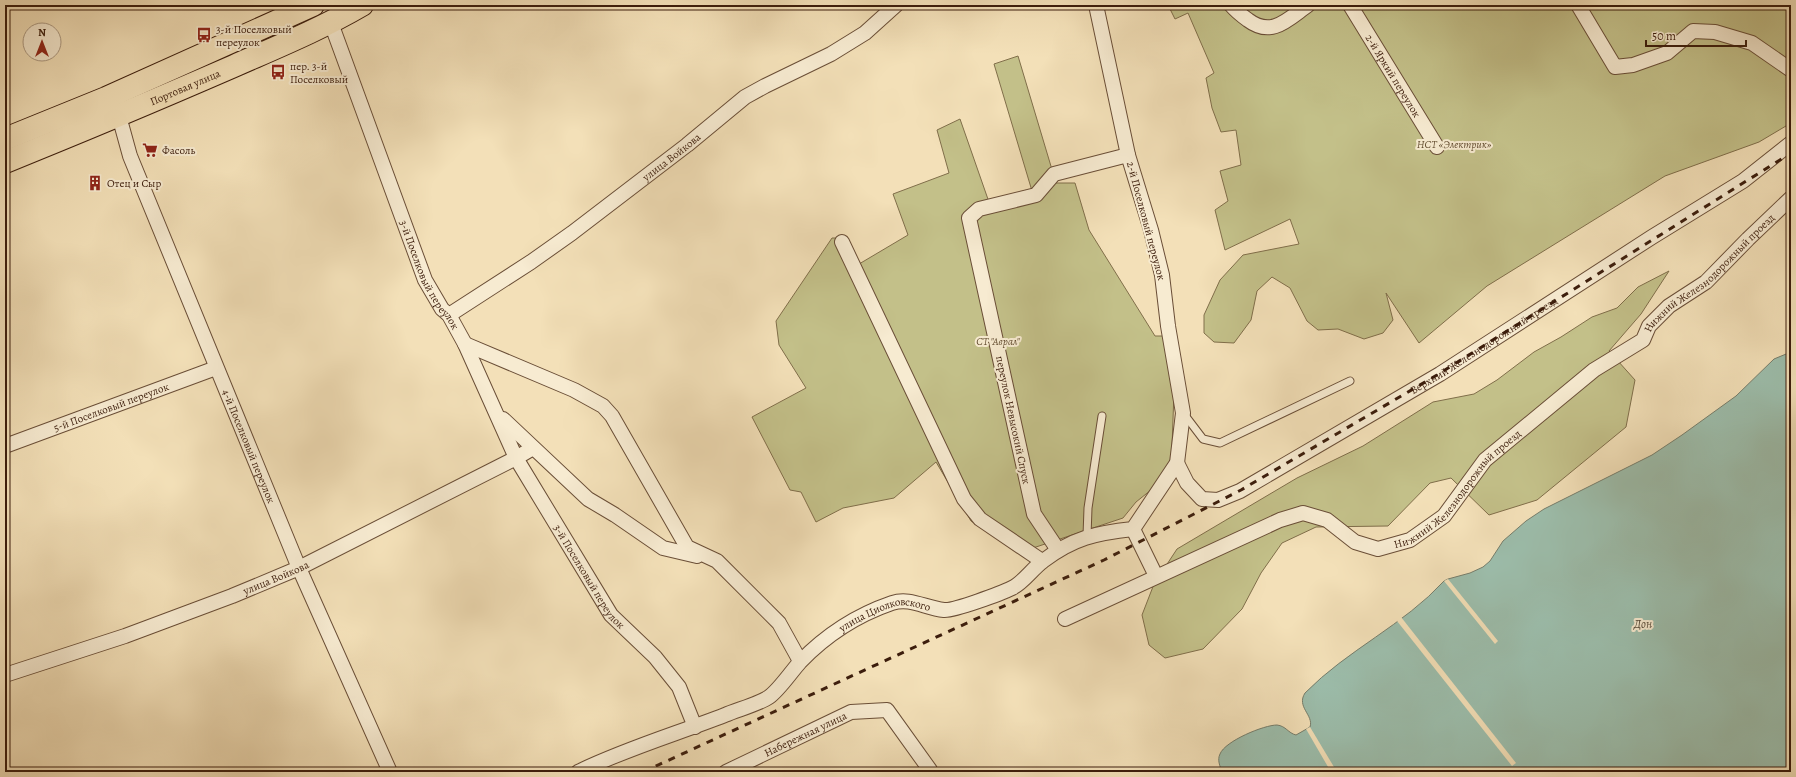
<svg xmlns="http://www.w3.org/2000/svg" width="1796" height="777" font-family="Alegreya,serif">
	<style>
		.green { fill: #c3c089; stroke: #806e4a }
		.water { fill: #9cbdab; stroke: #767d6b }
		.pier { fill: #f3e0b8 }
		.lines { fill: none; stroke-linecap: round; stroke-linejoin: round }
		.service-casing { stroke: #6a4e37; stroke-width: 9 }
		.minor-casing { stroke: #6a4e37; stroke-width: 16 }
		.primary-casing { stroke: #3c1d0c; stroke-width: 24 }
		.service { stroke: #f7ebd1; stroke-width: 7 }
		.minor { stroke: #f7ebd1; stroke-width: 14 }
		.primary { stroke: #f3e0b8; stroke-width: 22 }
		.rail { stroke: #3c1d0c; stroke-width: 3; stroke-dasharray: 7 7; stroke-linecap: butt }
		.labels { text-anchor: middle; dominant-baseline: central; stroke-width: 4; stroke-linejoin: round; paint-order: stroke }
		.poi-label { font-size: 11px; fill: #3c1d0c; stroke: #f7ebd1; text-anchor: start }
		.street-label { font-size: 11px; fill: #3c1d0c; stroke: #f7ebd1 }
		.park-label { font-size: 11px; font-style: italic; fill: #644e32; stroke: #f7ebd1 }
		.water-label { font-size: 12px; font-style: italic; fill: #594d3c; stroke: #f7ebd1 }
	</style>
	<rect width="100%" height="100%" fill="#f3e0b8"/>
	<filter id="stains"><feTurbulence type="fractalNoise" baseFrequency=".005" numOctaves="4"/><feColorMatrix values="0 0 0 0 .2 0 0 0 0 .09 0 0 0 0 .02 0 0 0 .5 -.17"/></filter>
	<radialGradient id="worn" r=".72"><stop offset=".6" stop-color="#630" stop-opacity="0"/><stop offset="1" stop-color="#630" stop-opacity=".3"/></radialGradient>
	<g class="green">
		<polygon points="1168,5 1791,5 1791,123 1759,142 1665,176 1487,286 1419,343 1386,293 1393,320 1383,333 1364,339 1338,329 1318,330 1307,321 1290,288 1272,277 1257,291 1251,320 1234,343 1214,342 1204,333 1204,315 1220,280 1243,255 1299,244 1290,219 1225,250 1215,210 1228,201 1220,171 1241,165 1236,130 1221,132 1212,108 1206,78 1214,73 1188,13 1175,19"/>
		<polygon points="1018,56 1056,183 1075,183 1089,230 1155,336 1164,336 1174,392 1171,474 1136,502 1123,518 1018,553 971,521 936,462 894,498 843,508 816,522 801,492 790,490 752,417 806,388 779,345 776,321 832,238 838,238 854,267 908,235 893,194 949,173 937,130 960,119 990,205 1032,191 994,64"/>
		<polygon points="1669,271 1641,314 1609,351 1635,380 1626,427 1537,500 1489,515 1451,478 1430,483 1388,526 1316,527 1282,543 1261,573 1242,609 1203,649 1165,658 1149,645 1142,615 1154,584 1177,549 1297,478 1363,446 1433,402 1474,394 1497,380 1534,352 1561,337 1592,317 1617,308 1638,287"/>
	</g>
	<path class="water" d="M 1791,352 L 1791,772 L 1222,772 C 1220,766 1217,760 1220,754 C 1225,741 1264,725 1277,725 C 1286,726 1288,733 1296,735 L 1310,727 C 1314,715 1296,707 1305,693 C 1347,650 1404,625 1444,581 L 1448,579 L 1470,573 L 1483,567 L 1490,561 L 1503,541 L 1526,521 L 1544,509 L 1652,455 L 1682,435 L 1736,396 L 1774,359 Z"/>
	<g class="pier">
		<polygon points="1448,579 1498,641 1495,644 1444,581"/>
		<polygon points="1401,617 1516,763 1512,766 1397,621"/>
		<polygon points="1310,727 1337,772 1331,772 1306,729"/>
	</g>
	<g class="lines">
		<g class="service-casing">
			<g id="service">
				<polyline points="1184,414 1203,439 1220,443 1350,381"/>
				<polyline points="1087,536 1088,508 1102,416"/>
			</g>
		</g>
		<g class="minor-casing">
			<g id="minor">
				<path d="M 1231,5 C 1236,11 1241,15 1248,20 C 1272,38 1288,19 1308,5"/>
				<path id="s1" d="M 1350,5 L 1437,147"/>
				<polyline points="1578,5 1615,67 1633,65 1667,53 1693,31 1715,32 1752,43 1791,70"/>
				<path id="s2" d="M 331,23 L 425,280 L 442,309 L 449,315 L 465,344 L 516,458 L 611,615 L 655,657 L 679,687 L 695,727"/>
				<path id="s3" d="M 119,116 L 130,156 L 299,568 L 390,772"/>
				<polyline points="842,242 964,499 980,519 1042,561"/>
				<path id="s4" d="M 449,315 L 531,262 L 572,233 L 687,145 L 745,97 L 765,86 L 831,54 L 865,33 L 896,5"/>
				<polyline points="465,344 574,390 603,406 612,416 687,547 717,561 779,623 800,661"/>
				<polyline points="503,419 588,499 615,515 663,548 697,556"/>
				<path id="s5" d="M 5,446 L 216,368"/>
				<path id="s6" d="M 1177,463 L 1187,483 L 1202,499 L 1218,500 L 1240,491 L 1440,374 L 1652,237 L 1743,181 L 1791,143"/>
				<polyline points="1133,529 1156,576"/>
				<polyline points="1058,550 1034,514 969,218 979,209 1036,195 1054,174 1128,155"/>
				<path id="s7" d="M 1065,619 L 1280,520 L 1303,513 L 1327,520 L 1355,542 L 1378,549 L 1410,540 L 1444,516 L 1485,460 L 1594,370 L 1643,340 L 1649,326 L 1669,306 L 1706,282 L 1748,239 L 1791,198"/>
				<path id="s8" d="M 5,675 L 125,636 L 232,596 L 299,568 L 516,458 L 533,448"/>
				<path id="s9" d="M 578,772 C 625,749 676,734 725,715 C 736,710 759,704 769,697 C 779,690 791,672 800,662 C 825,636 857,615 892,603 C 910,597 925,608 944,610 C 954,611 1002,593 1012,588 C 1024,582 1032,569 1043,561 C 1073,538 1096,533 1133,529 L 1177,463 L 1183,413 L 1168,326 L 1162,275 L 1151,230 L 1128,155 L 1096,5"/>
				<path id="s10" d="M 726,772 L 851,712 L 887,710 L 930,770"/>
			</g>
		</g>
		<g class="primary-casing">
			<g id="primary">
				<polyline points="5,139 106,98 313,5"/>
				<path id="s11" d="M 5,162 C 82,131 158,99 234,66 C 277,47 321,29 362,5"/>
			</g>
		</g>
		<use href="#service" class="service"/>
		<use href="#minor" class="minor"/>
		<use href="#primary" class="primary"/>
		<polyline class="rail" points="643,772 1104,560 1241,490 1437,375 1791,153"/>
	</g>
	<defs>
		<g id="bus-bare" transform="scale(1.2)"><path d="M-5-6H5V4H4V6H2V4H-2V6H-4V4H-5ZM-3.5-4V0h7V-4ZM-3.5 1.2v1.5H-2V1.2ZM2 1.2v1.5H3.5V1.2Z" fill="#8f2418" stroke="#f7ebd1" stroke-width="2.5" paint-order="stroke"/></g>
		<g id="supermarket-bare" transform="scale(1.2)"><path d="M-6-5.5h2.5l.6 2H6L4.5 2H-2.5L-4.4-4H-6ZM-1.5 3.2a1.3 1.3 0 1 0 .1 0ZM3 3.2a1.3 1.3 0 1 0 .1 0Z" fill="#8f2418" stroke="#f7ebd1" stroke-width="2.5" paint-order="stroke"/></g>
		<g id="building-bare" transform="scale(1.2)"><path d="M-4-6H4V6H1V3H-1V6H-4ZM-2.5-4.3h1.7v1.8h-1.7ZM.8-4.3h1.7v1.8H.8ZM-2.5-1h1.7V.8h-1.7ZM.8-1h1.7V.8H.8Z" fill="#8f2418" stroke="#f7ebd1" stroke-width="2.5" paint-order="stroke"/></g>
	</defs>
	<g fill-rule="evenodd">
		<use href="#bus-bare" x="204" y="35"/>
		<use href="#bus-bare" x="278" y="72"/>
		<use href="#supermarket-bare" x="150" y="150"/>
		<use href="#building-bare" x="95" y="183"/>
	</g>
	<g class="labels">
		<g class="poi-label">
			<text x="216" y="29">3-й Поселковый<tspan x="216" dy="13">переулок</tspan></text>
			<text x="290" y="66">пер. 3-й<tspan x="290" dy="13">Поселковый</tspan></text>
			<text x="162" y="150">Фасоль</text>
			<text x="107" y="183">Отец и Сыр</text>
		</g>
		<g class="street-label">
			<text stroke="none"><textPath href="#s1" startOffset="83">2-й Яркий переулок</textPath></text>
			<text stroke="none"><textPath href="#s11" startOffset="195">Портовая улица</textPath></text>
			<text stroke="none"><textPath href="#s4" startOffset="273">улица Войкова</textPath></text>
			<text transform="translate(1146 221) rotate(75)">2-й Поселковый переулок</text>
			<text stroke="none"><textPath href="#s2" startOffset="271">3-й Поселковый переулок</textPath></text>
			<text stroke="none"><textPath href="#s7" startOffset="784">Нижний Железнодорожный проезд</textPath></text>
			<text stroke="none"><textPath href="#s6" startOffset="368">Верхний Железнодорожный проезд</textPath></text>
			<text stroke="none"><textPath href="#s5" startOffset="113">5-й Поселковый переулок</textPath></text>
			<text transform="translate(1013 420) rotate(78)">переулок Невысокий Спуск</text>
			<text stroke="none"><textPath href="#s3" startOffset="355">4-й Поселковый переулок</textPath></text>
			<text stroke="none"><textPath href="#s7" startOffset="448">Нижний Железнодорожный проезд</textPath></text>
			<text stroke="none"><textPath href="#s2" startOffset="614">3-й Поселковый переулок</textPath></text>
			<text stroke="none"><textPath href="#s8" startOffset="288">улица Войкова</textPath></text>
			<text stroke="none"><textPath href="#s9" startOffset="353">улица Циолковского</textPath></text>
			<text stroke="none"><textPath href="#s10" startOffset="88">Набережная улица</textPath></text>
		</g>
		<g class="park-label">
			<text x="1454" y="144">НСТ «Электрик»</text>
			<text x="998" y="341">СТ "Аврал"</text>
		</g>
		<g class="water-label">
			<text x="1643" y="624">Дон</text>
		</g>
	</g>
	<rect width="1796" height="777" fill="none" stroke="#f3e0b8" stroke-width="20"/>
	<rect x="6" y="6" width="1784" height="765" fill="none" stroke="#3c1d0c" stroke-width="2"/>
	<rect x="10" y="10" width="1776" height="757" fill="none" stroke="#3c1d0c"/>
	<g transform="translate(42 42)"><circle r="19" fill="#f7ebd1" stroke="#ac9982"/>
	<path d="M0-3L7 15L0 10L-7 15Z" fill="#8f2418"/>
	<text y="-6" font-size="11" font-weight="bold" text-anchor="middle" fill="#3c1d0c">N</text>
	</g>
	<path d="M1646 40v6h100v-6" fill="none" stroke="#3c1d0c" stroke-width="2"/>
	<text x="1652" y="40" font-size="12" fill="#3c1d0c" stroke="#f7ebd1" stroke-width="3" paint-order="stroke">50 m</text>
	<rect width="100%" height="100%" filter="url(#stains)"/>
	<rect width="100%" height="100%" fill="url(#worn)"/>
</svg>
